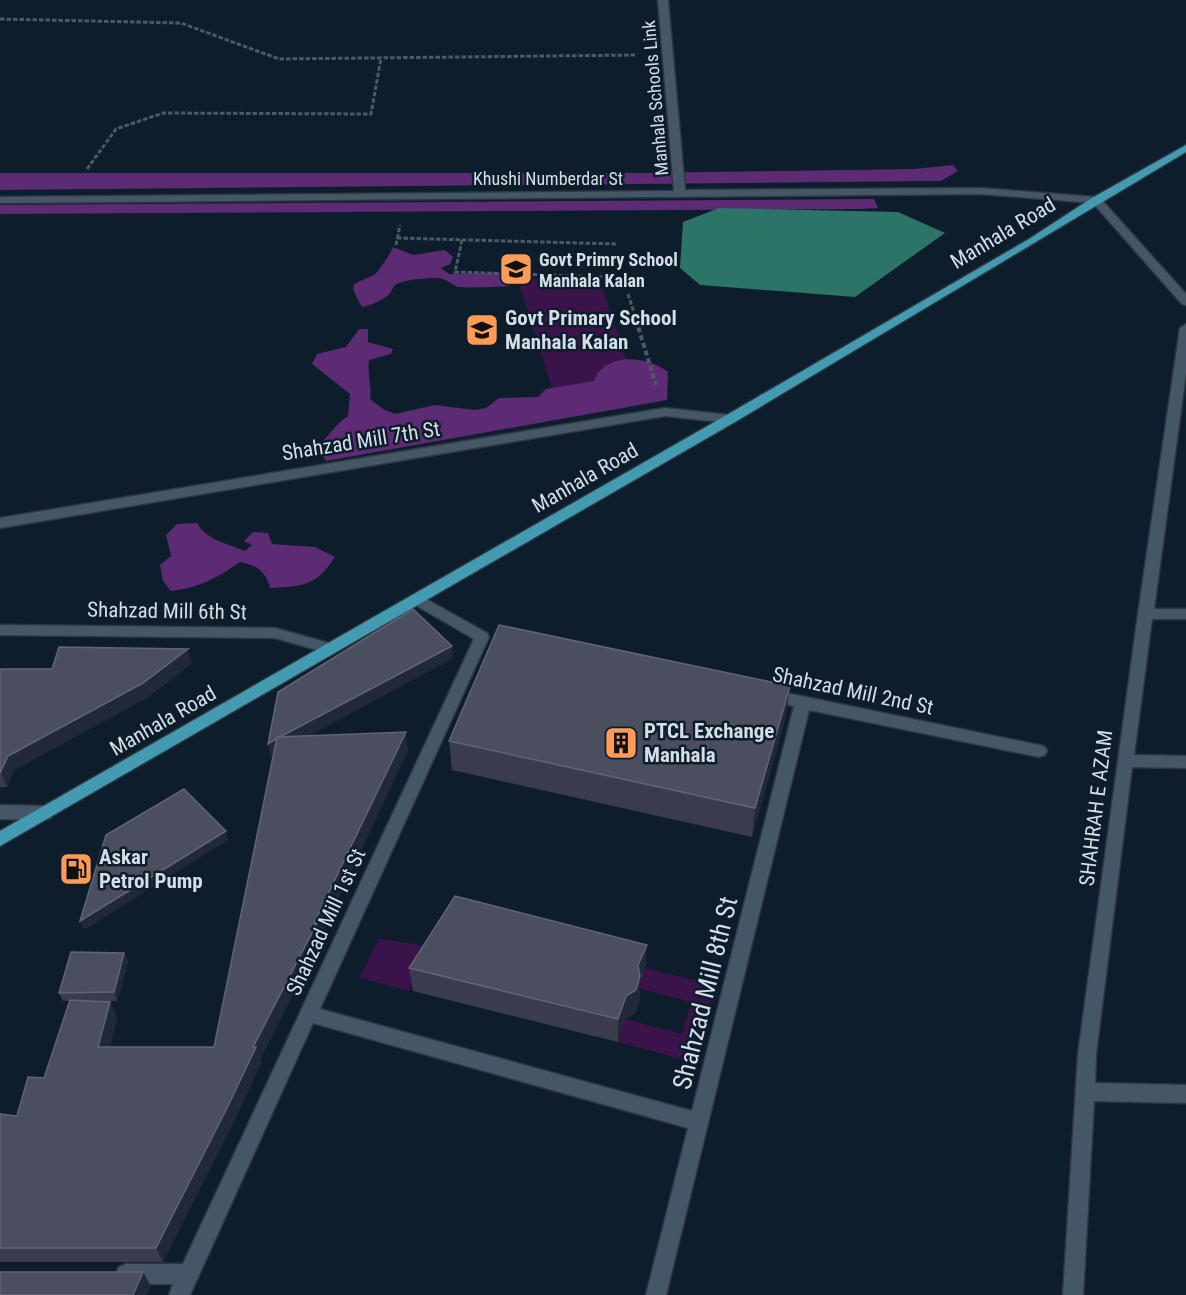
<svg xmlns="http://www.w3.org/2000/svg" width="1186" height="1295" font-family="'Roboto Condensed',sans-serif">
	<style>
		.green { fill: #39134a }
		.forest { fill: #5c2b74 }
		.water { fill: #2b7467 }
		.lines { fill: none; stroke-linecap: round; stroke-linejoin: round }
		.street-casing { stroke: #2e3642; stroke-width: 3 }
		.primary-casing { stroke: #2e3642; stroke-width: 3 }
		.path-far1 { stroke: #4c5a66; stroke-width: 3; stroke-dasharray: 4.5 2; stroke-linecap: butt }
		.path { stroke: #4c5a66; stroke-width: 4; stroke-dasharray: 5 3; stroke-linecap: butt }
		.street { fill: #455767; fill-rule: evenodd }
		.primary { fill: #439bb1; fill-rule: evenodd }
		.wall { fill: #3a3c4e }
		.shaded-wall { fill: #212839 }
		.building { fill: #4a4e5f; stroke: #606474; stroke-width: 1.5 }
		.labels { text-anchor: middle; dominant-baseline: central; stroke-width: 5; stroke-linejoin: round; paint-order: stroke }
		.far-street-label { font-size: 18px; fill: #d3dee7; stroke: #0d1d2b }
		.far-poi-label { font-size: 18px; font-weight: bold; fill: #d3dee7; stroke: #0d1d2b; text-anchor: start }
		.street-label { font-size: 21px; fill: #d3dee7; stroke: #0d1d2b }
		.poi-label { font-size: 21px; font-weight: bold; fill: #d3dee7; stroke: #0d1d2b; text-anchor: start }
		.near-street-label { font-size: 26px; fill: #d3dee7; stroke: #0d1d2b }
	</style>
	<rect width="100%" height="100%" fill="#0d1d2b"/>
	<g class="green">
		<polygon points="517,278 600,280 636,388 556,400"/>
		<polygon points="379,938 441,949 419,966 409,991 360,978"/>
		<polygon points="645,968 716,985 692,1062 618,1042 625,1019 682,1034 691,1002 637,988"/>
	</g>
	<g class="forest">
		<polygon points="953,165 958,171 941,181 0,190 0,173 640,173 914,169"/>
		<polygon points="874,199 878,208 860,209 0,214 0,205"/>
		<path d="M 393,247 L 413,255 L 445,250 L 453,257 L 450,264 L 441,268 L 449,274 L 518,272 C 517,278 514,284 508,286 C 505,287 461,288 458,287 C 450,284 446,278 437,278 C 427,278 404,279 395,285 C 392,288 391,294 387,296 C 380,302 370,305 362,307 C 347,280 352,286 374,275 C 378,273 391,252 393,247 Z"/>
		<path d="M 359,329 L 368,329 L 368,342 L 393,349 L 391,354 L 369,360 C 367,374 372,385 370,399 L 383,409 L 395,414 L 435,405 L 475,410 L 486,408 L 499,398 L 538,397 L 546,389 L 594,381 C 604,352 647,355 668,372 L 667,400 L 326,461 L 317,446 C 330,436 333,426 348,416 L 350,394 L 312,364 L 317,354 L 346,347 Z"/>
		<path d="M 197,523 C 206,540 228,544 245,551 L 252,545 L 244,541 L 253,532 L 268,533 L 272,544 L 315,547 L 335,557 C 316,586 304,586 270,588 C 266,571 256,565 240,562 C 215,579 201,587 171,591 L 163,581 L 160,565 L 171,556 L 166,535 L 177,524 Z"/>
	</g>
	<polygon class="water" points="719,208 898,212 945,233 855,297 700,285 680,268 683,222"/>
	<g class="lines">
		<g class="street-casing">
			<g id="street">
				<polygon points="658,0 668,0 685,190 981,188 1096,197 1100,198 1186,294 1186,305 1182,304 1093,203 981,194 0,203 0,197 674,191"/>
				<polygon points="1186,324 1186,373 1154,609 1186,609 1186,619 1152,619 1134,755 1186,756 1186,768 1132,767 1096,1054 1095,1083 1186,1085 1186,1103 1094,1101 1083,1295 1063,1295 1078,1054 1138,614 1180,328"/>
				<polygon points="665,408 730,415 736,419 730,423 665,416 0,528 0,518"/>
				<polygon points="417,594 487,633 489,637 320,1009 692,1111 794,706 762,699 759,695 762,691 767,689 1039,745 1045,747 1047,751 1045,755 1039,757 809,710 666,1295 646,1295 688,1128 313,1023 190,1295 169,1295 173,1284 126,1284 119,1281 116,1274 119,1267 126,1264 183,1264 474,639 412,603 410,599"/>
				<polygon points="0,625 275,628 336,645 339,649 331,654 275,638 0,635"/>
				<polygon points="0,805 45,806 51,808 53,813 51,818 45,820 0,819"/>
			</g>
		</g>
		<g class="primary-casing">
			<polygon id="primary" points="1186,145 1186,152 735,422 0,846 0,831 725,416 1029,239 1092,198"/>
		</g>
		<g class="path-far1">
			<polyline points="0,19 181,23 279,59 637,55"/>
			<polyline points="87,169 116,129 163,113 371,114 381,58"/>
			<polyline points="397,238 617,244"/>
			<polyline points="462,240 455,272 612,277"/>
			<polyline points="396,245 400,225"/>
			<polyline points="628,294 637,322"/>
		</g>
		<polyline class="path" points="636,320 656,385"/>
		<use href="#street" class="street"/>
		<use href="#primary" class="primary"/>
	</g>
	<g class="wall">
		<polygon points="453,658 308,736 408,750 320,937 321,940 260,1059 261,1063 235,1119 163,1262 0,1262 0,1114 17,1116 44,1078 69,1001 63,1001 59,993 124,953 128,961 117,1001 97,1001 110,1002 117,1018 110,1047 214,1047 273,755 271,756 268,744"/>
		<polygon points="192,663 148,697 14,770 7,787 0,787 0,669 52,669"/>
		<polygon points="786,716 752,837 452,770 449,741"/>
		<polygon points="647,945 645,968 640,981 640,999 635,1013 625,1019 618,1042 413,991 409,968"/>
	</g>
	<g class="shaded-wall">
		<polygon points="452,646 453,658 271,756 268,744"/>
		<polygon points="188,649 192,663 148,697 14,770 7,787 1,773 8,756"/>
		<polygon points="790,686 786,716 752,837 755,808"/>
		<polygon points="406,732 408,750 320,937 321,940 260,1059 261,1063 235,1119 163,1262 156,1248 253,1047 314,923"/>
		<polygon points="226,831 228,840 84,930 80,921"/>
		<polygon points="647,945 645,968 640,981 640,999 635,1013 625,1019 618,1042 618,1019 626,996"/>
		<polygon points="124,953 128,961 117,1001 114,992"/>
		<polygon points="110,1002 117,1018 106,1063 98,1047"/>
		<polygon points="143,1272 151,1286 147,1295 133,1295"/>
	</g>
	<g class="building">
		<polygon points="413,609 452,646 280,737 277,737 276,739 268,744 278,692"/>
		<polygon points="499,625 790,686 755,808 449,741"/>
		<polygon points="59,647 188,649 143,683 8,756 0,773 0,669 52,669"/>
		<polygon points="406,732 314,923 317,923 253,1047 256,1047 229,1104 156,1248 0,1248 0,1114 17,1116 28,1077 44,1078 70,1000 110,1002 98,1047 214,1047 277,737"/>
		<polygon points="184,789 226,831 80,921 106,835"/>
		<polygon points="455,896 647,945 638,965 640,976 636,990 626,996 618,1019 409,968"/>
		<polygon points="71,952 124,953 114,992 59,993"/>
		<polygon points="0,1272 143,1272 133,1295 0,1295"/>
	</g>
	<defs>
		<g id="school-square" transform="scale(1.725)"><rect x="-9" y="-9" width="18" height="18" rx="4" fill="#fe9c57" stroke="#0d1d2b"/><path d="M0-5L7-2L0 1L-7-2ZM-4 1L0 2.5L4 1V4Q0 6-4 4Z" fill="#111"/></g>
		<g id="building-square" transform="scale(1.725)"><rect x="-9" y="-9" width="18" height="18" rx="4" fill="#fe9c57" stroke="#0d1d2b"/><path d="M-4-6H4V6H1V3H-1V6H-4ZM-2.5-4.3h1.7v1.8h-1.7ZM.8-4.3h1.7v1.8H.8ZM-2.5-1h1.7V.8h-1.7ZM.8-1h1.7V.8H.8Z" fill="#111"/></g>
		<g id="fuel-square" transform="scale(1.725)"><rect x="-9" y="-9" width="18" height="18" rx="4" fill="#fe9c57" stroke="#0d1d2b"/><path d="M-5.5-6h7V0h2V4h1.3V-2.5L3-4.5l.8-.8L6-3V5H2.5V1h-1V6h-7ZM-4.2-4.7v3.2H.2V-4.7Z" fill="#111"/></g>
	</defs>
	<g fill-rule="evenodd">
		<use href="#school-square" x="516" y="269"/>
		<use href="#school-square" x="482" y="330"/>
		<use href="#building-square" x="621" y="743"/>
		<use href="#fuel-square" x="76" y="869"/>
	</g>
	<g class="labels">
		<g class="far-street-label">
			<text transform="translate(655 98) rotate(-95)">Manhala Schools Link</text>
			<text x="548" y="178">Khushi Numberdar St</text>
		</g>
		<g class="far-poi-label">
			<text x="539" y="259">Govt Primry School<tspan x="539" dy="21">Manhala Kalan</tspan></text>
		</g>
		<g class="street-label">
			<text transform="translate(1003 233) rotate(-31)">Manhala Road</text>
			<text transform="translate(361 441) rotate(-9)">Shahzad Mill 7th St</text>
			<text transform="translate(585 478) rotate(-30)">Manhala Road</text>
			<text transform="translate(167 611) rotate(1)">Shahzad Mill 6th St</text>
			<text transform="translate(853 691) rotate(12)">Shahzad Mill 2nd St</text>
			<text transform="translate(163 721) rotate(-30)">Manhala Road</text>
			<text transform="translate(1096 808) rotate(-83)">SHAHRAH E AZAM</text>
			<text transform="translate(326 922) rotate(-65)">Shahzad Mill 1st St</text>
		</g>
		<g class="poi-label">
			<text x="505" y="318">Govt Primary School<tspan x="505" dy="24">Manhala Kalan</tspan></text>
			<text x="644" y="731">PTCL Exchange<tspan x="644" dy="24">Manhala</tspan></text>
			<text x="99" y="857">Askar<tspan x="99" dy="24">Petrol Pump</tspan></text>
		</g>
		<g class="near-street-label">
			<text transform="translate(705 993) rotate(-76)">Shahzad Mill 8th St</text>
		</g>
	</g>
</svg>
